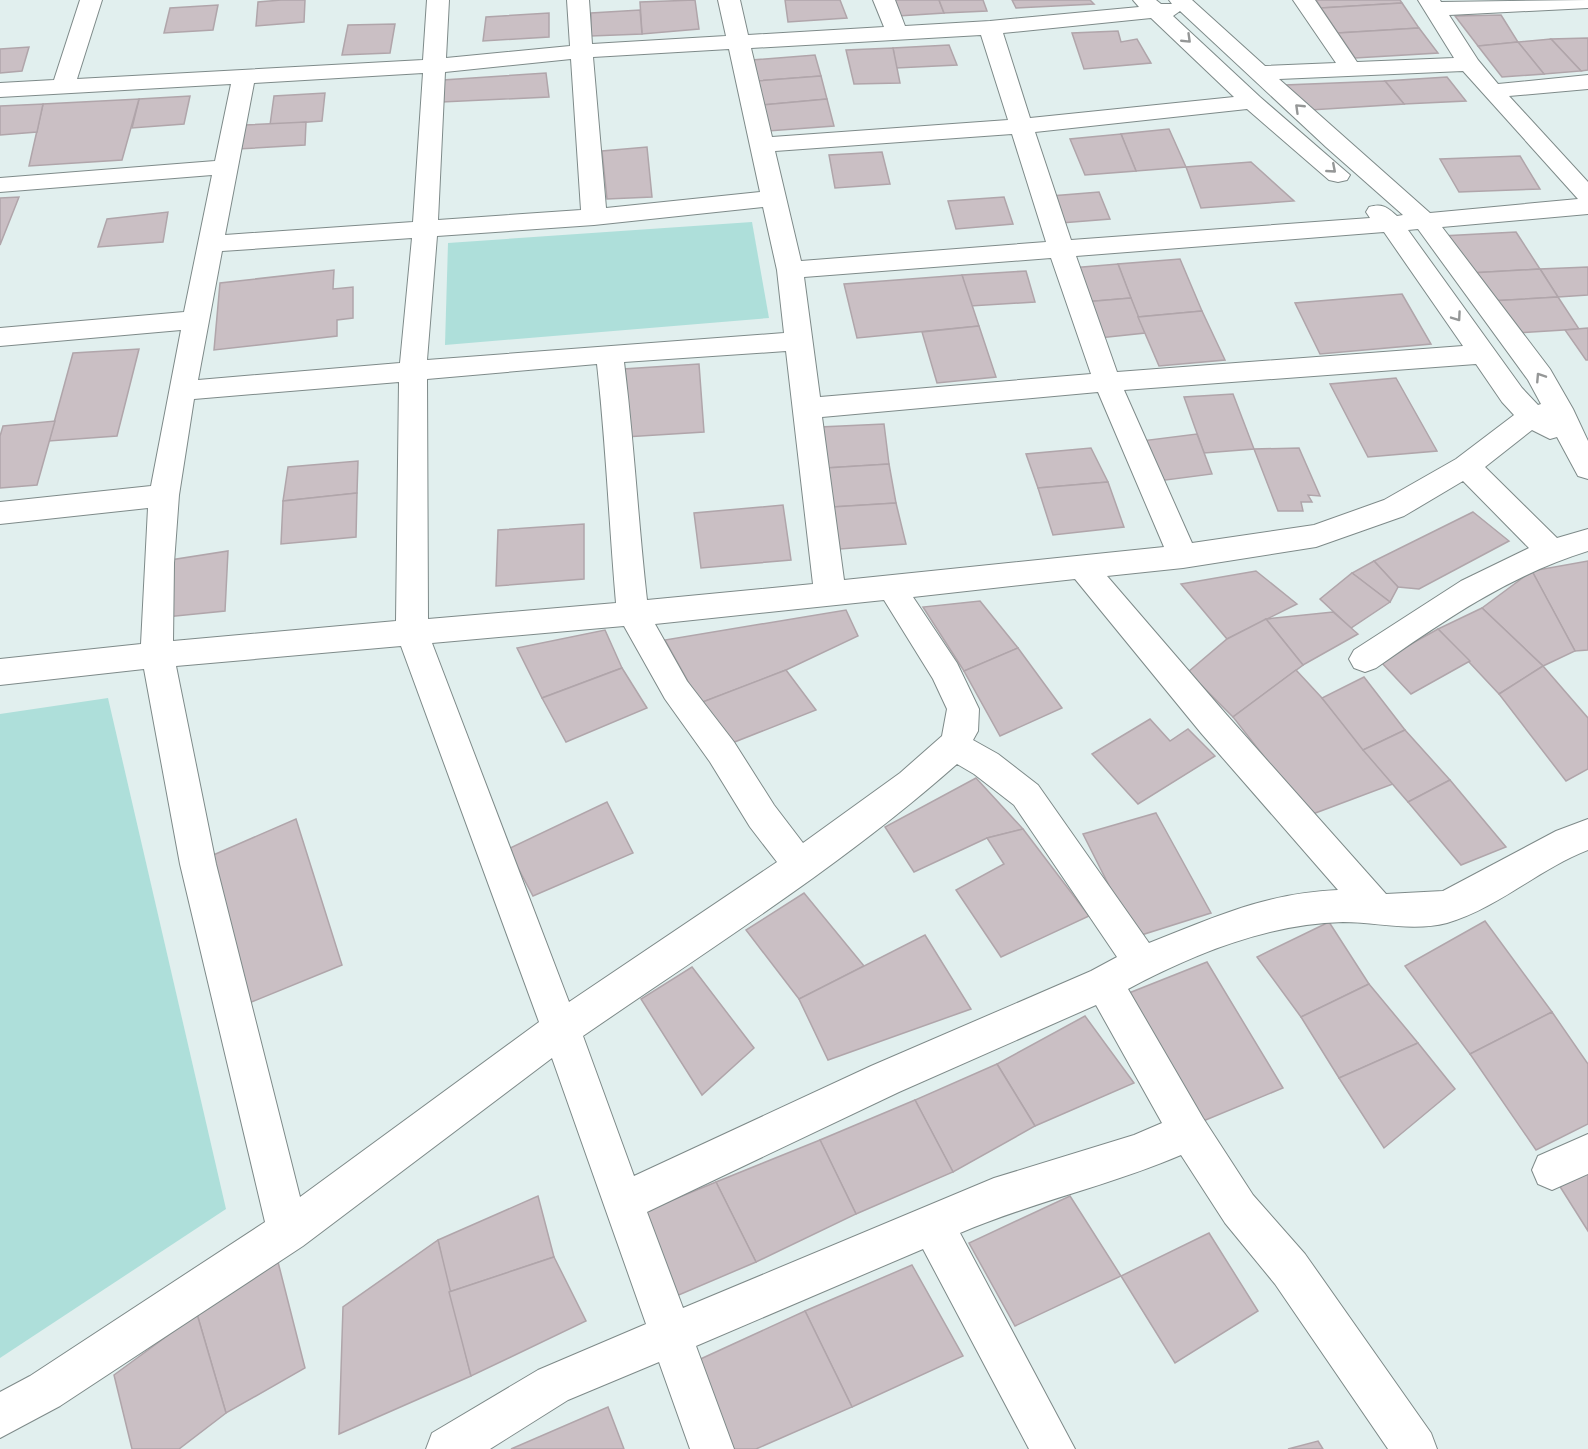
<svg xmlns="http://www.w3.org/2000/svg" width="1588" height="1449" font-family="'Source Serif 4',serif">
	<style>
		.green { fill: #aedfda }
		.building { fill: #cabfc4; stroke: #b0a5aa; stroke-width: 1.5 }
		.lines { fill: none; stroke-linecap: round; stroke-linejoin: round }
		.minor-casing { stroke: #7e8a89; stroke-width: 2 }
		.minor { fill: #fff; fill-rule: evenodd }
		.oneway { stroke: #959797 }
	</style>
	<rect width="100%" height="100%" fill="#e1efee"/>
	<g class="green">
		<polygon points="752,222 769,318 445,345 448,243"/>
		<polygon points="108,698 226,1209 0,1358 0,714"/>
	</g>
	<g class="building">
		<polygon points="281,0 305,0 304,22 256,26 258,2"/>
		<polygon points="695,0 699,29 642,34 640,2"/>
		<polygon points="785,0 840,0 847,18 788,22"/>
		<polygon points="892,0 939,0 944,13 898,16"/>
		<polygon points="939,0 983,0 987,11 944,13"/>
		<polygon points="1012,0 1090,0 1094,4 1016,8"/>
		<polygon points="1316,0 1400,0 1402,3 1321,8"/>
		<polygon points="1402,3 1419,28 1338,33 1321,8"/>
		<polygon points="218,5 213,30 164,33 170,8"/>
		<polygon points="640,10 642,34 591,36 591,13"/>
		<polygon points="549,13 549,37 483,41 486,17"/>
		<polygon points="1501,15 1518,42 1478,46 1455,16"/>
		<polygon points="395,24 390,53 342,55 348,25"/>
		<polygon points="1419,28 1438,53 1355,58 1338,33"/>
		<polygon points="1118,31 1121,42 1137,39 1151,63 1084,69 1072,33"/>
		<polygon points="1588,38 1588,70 1581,71 1551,39"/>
		<polygon points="1551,39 1581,71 1544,74 1518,42"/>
		<polygon points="1518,42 1544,74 1502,77 1478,46"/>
		<polygon points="949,45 957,65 896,68 893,48"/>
		<polygon points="29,47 22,71 0,73 0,49"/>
		<polygon points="893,48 900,83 854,84 846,50"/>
		<polygon points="815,55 821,76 757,81 752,60"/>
		<polygon points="546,73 549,97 442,102 443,80"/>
		<polygon points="821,76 827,99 762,105 757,81"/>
		<polygon points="1447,77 1466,101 1404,104 1385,81"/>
		<polygon points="1385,81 1404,104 1310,110 1285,85"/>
		<polygon points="325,93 322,121 270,125 274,96"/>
		<polygon points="190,96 184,124 132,128 139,99"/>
		<polygon points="139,99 122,160 29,166 43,104"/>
		<polygon points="827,99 834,126 768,131 762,105"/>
		<polygon points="43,104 37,132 0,135 0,106"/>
		<polygon points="306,122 305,145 238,149 244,125"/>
		<polygon points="1169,129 1186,167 1136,171 1121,134"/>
		<polygon points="1121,134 1136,171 1085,175 1070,139"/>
		<polygon points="647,147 652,197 607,199 602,151"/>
		<polygon points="882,152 890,184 835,188 829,155"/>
		<polygon points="1520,156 1540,189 1459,192 1440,159"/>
		<polygon points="1251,162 1294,201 1201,208 1186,167"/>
		<polygon points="1099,192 1110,219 1061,223 1051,196"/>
		<polygon points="19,197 0,245 0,198"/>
		<polygon points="1004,197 1013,224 956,229 948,201"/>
		<polygon points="168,212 163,242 98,247 107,219"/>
		<polygon points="1516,232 1540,269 1471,273 1442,236"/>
		<polygon points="1180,259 1202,311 1138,317 1118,264"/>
		<polygon points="1118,264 1131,298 1084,302 1071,268"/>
		<polygon points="1588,267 1588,295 1558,297 1540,269"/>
		<polygon points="1540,269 1558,297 1490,301 1471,273"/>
		<polygon points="334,270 333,289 353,287 353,318 337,320 337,336 214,350 220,283"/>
		<polygon points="1026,271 1035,302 970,306 962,275"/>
		<polygon points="962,275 979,326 857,338 844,284"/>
		<polygon points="1402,294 1431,344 1320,354 1295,303"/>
		<polygon points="1558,297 1579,329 1514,333 1490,301"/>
		<polygon points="1131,298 1145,333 1099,338 1084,302"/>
		<polygon points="1202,311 1225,360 1159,366 1138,317"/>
		<polygon points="979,326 996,377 937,383 922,332"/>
		<polygon points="1588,328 1588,360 1586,360 1565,330"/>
		<polygon points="139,349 117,436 49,441 73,353"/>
		<polygon points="699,364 704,432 625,437 623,369"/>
		<polygon points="1396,378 1437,451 1368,457 1330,384"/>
		<polygon points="1233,394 1254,449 1204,453 1184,397"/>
		<polygon points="55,421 37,485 0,488 0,436 3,426"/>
		<polygon points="884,424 889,464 826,468 820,427"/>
		<polygon points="1197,434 1212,474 1158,481 1141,441"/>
		<polygon points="1091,448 1108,482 1038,488 1026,454"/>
		<polygon points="1299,448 1320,496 1308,495 1312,502 1301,502 1303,511 1278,511 1254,449"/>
		<polygon points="358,461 357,493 283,501 288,467"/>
		<polygon points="889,464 896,503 832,507 826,468"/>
		<polygon points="1108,482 1124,527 1053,535 1038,488"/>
		<polygon points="357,493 356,537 281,544 283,501"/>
		<polygon points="896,503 906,544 840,549 832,507"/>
		<polygon points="783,505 791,560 701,568 694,513"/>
		<polygon points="1473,512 1509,541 1419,589 1398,587 1374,561"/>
		<polygon points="584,524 584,579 496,586 498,530"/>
		<polygon points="228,551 225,611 166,617 164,561"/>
		<polygon points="1374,561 1398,587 1390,602 1352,573"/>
		<polygon points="1588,561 1588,650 1575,651 1532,571"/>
		<polygon points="1256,571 1297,604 1227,639 1181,584"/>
		<polygon points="1532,571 1575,651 1543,666 1482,608"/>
		<polygon points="1352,573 1390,602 1351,628 1320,599"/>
		<polygon points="980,601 1018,648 964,671 923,607"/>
		<polygon points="1482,608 1543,666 1499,694 1438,629"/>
		<polygon points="846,610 858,636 786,670 700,703 665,640"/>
		<polygon points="1333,612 1358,634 1303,665 1266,619"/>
		<polygon points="1266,619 1303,665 1233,717 1188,672 1227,639"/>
		<polygon points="1438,629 1470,661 1411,694 1380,661"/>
		<polygon points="605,630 622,668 542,698 517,648"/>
		<polygon points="1018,648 1062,708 1000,736 964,671"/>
		<polygon points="1543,666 1588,718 1588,769 1566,781 1499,694"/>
		<polygon points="622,668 647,708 566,742 542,698"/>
		<polygon points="786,670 816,710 732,743 700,703"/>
		<polygon points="1296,670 1322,698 1393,784 1310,815 1233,717"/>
		<polygon points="1364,677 1405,730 1363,750 1322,698"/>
		<polygon points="1150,719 1170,741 1188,729 1215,756 1138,804 1092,754"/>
		<polygon points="1405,730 1450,780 1408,802 1363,750"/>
		<polygon points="976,778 1023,829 987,838 914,872 885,827"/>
		<polygon points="1450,780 1506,847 1461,865 1408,802"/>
		<polygon points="607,802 633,853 533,896 508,849"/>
		<polygon points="1156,813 1211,913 1135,937 1083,834"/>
		<polygon points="296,819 342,965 249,1003 211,856"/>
		<polygon points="1023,829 1089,916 1001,957 956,890 1004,864 987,838"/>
		<polygon points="804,893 864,966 799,999 746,930"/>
		<polygon points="1485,921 1552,1012 1470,1054 1405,966"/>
		<polygon points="1329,922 1369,984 1301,1017 1257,957"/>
		<polygon points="925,935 971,1009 828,1060 799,999"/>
		<polygon points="1207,962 1283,1088 1196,1124 1124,995"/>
		<polygon points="692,967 754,1048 702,1095 641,999"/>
		<polygon points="1369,984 1418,1043 1339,1078 1301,1017"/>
		<polygon points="1552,1012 1588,1064 1588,1124 1536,1150 1470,1054"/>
		<polygon points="1085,1016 1134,1083 1035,1126 997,1064"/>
		<polygon points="1418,1043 1455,1089 1384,1148 1339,1078"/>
		<polygon points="997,1064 1035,1126 953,1172 915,1100"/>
		<polygon points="915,1100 953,1172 856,1214 820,1140"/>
		<polygon points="820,1140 856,1214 756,1262 716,1182"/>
		<polygon points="1588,1173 1588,1231 1559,1185"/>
		<polygon points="716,1182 756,1262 667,1300 636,1215"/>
		<polygon points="538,1196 554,1257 449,1292 438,1240"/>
		<polygon points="1070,1196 1121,1276 1015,1326 969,1243"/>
		<polygon points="1209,1233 1258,1311 1175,1363 1121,1276"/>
		<polygon points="438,1240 471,1376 339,1434 343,1307"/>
		<polygon points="554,1257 586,1321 471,1376 449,1292"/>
		<polygon points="278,1262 305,1368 226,1413 197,1314"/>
		<polygon points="912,1265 963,1356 852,1407 805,1311"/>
		<polygon points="805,1311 852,1407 756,1449 727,1449 694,1362"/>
		<polygon points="197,1314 226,1413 179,1449 132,1449 114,1375"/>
		<polygon points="608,1407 624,1449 511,1449"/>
		<polygon points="1318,1441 1323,1449 1288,1449"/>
	</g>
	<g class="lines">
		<g class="minor-casing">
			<g id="minor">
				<path d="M 80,0 L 102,0 L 77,79 L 423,60 L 427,0 L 449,0 L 446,58 L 570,46 L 567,0 L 589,0 L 592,44 L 726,36 L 718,0 L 740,0 L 748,35 L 884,27 L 873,0 L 895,0 L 905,26 L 990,21 L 1139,7 L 1133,0 L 1156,0 L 1161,4 L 1172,4 L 1169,0 L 1192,0 L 1265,66 L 1336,63 L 1293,0 L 1315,0 L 1357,62 L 1454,58 L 1418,0 L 1440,0 L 1441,2 L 1588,0 L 1588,8 L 1449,15 L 1478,60 L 1498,84 L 1588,75 L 1588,89 L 1509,96 L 1588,182 L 1588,214 L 1442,227 L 1550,369 L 1573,409 L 1588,441 L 1588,479 L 1578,476 L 1557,437 L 1550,439 L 1532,430 L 1485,467 L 1557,538 L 1588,529 L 1588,551 C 1510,575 1443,621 1376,668 L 1365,672 L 1354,668 L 1349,659 L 1354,650 L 1461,581 L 1529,548 L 1463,481 L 1404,516 L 1316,547 L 1183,568 L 1107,576 L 1225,713 L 1386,894 L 1443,891 L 1556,831 L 1588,819 L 1588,850 C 1539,869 1498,908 1447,923 C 1412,932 1377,922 1343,922 C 1267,924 1194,954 1128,989 L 1203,1118 L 1253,1195 L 1305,1254 L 1431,1433 L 1437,1449 L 1388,1449 L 1275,1284 L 1225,1223 L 1181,1155 C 1109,1186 1032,1202 960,1233 L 1075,1449 L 1029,1449 L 923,1249 L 696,1346 L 734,1449 L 690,1449 L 659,1362 L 568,1400 L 490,1449 L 426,1449 L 432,1433 L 538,1370 L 646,1324 L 552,1058 L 303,1246 L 60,1406 L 0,1438 L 0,1392 L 30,1376 L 265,1222 L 180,864 L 144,669 L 0,685 L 0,659 L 141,644 L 148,508 L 0,524 L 0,502 L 151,486 L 181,330 L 0,346 L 0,328 L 184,312 L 212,175 L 0,192 L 0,178 L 215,161 L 231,84 L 0,97 L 0,83 L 54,80 ZM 1180,11 L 1326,147 L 1403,215 L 1397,216 C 1387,207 1382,203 1369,207 L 1366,212 L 1370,218 L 1071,240 L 1035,132 L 1247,109 L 1329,180 L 1338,182 L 1347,180 L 1350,175 L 1260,97 L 1173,16 ZM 1151,18 L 1234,97 L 1030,118 L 1003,33 ZM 981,35 L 1008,120 L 772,137 L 751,48 ZM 729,49 L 760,192 L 606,208 L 593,57 ZM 571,59 L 581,210 L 438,220 L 445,72 ZM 1463,71 L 1578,199 L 1430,213 L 1279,79 ZM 423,73 L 413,222 L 225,235 L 254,83 ZM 1012,134 L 1046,242 L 801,261 L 775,151 ZM 763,207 L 777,270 L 784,333 L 427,360 L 437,236 L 594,225 ZM 1418,229 L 1528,380 L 1541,404 L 1538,405 L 1522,388 L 1408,230 ZM 1384,232 L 1463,346 L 1117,372 L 1076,256 ZM 412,238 L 400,363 L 198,380 L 222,251 ZM 1051,258 L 1091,374 L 820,397 L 804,277 ZM 786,351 L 813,584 L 647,600 C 638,521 634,441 624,362 ZM 597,364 C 606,443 609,523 616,603 L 428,619 L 427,379 ZM 1476,364 L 1502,402 L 1514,415 L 1456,459 L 1384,500 L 1314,525 L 1192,543 L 1124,390 ZM 399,382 L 396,621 L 173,641 L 174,563 L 179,495 L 194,399 ZM 1098,392 L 1164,547 L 844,580 L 822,417 ZM 1075,579 L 1201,733 L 1338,890 C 1266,893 1215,917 1149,943 L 1038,785 L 998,754 L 973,740 L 978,731 L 979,709 L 957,663 L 913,597 ZM 884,600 L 933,679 L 947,709 L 942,736 L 900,773 L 803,843 L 774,805 L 734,742 L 687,681 L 655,624 ZM 624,626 L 665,699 L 710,762 L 750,827 L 777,862 L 569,1002 L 432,643 ZM 401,646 L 539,1022 L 300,1197 L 216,864 L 176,666 ZM 957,764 L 974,774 L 1014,805 L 1117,957 L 1091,971 L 871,1066 L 634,1176 L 583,1036 C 709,949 842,866 957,764 ZM 1096,1005 L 1162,1123 L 1134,1135 L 994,1178 L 683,1308 L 647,1212 L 899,1092 Z"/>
				<polygon points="1588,1134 1588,1174 1552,1190 1538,1184 1532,1170 1538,1156"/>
			</g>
		</g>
		<use href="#minor" class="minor"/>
	</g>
	<defs><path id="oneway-chevron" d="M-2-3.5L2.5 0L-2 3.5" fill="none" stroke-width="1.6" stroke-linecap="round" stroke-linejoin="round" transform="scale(1.5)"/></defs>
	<g class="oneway">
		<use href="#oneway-chevron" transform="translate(1187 39) rotate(44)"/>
		<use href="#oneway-chevron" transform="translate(1299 108) rotate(-136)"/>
		<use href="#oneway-chevron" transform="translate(1332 169) rotate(41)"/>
		<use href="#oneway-chevron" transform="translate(1457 317) rotate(55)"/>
		<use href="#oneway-chevron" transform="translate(1540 377) rotate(-123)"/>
	</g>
</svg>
